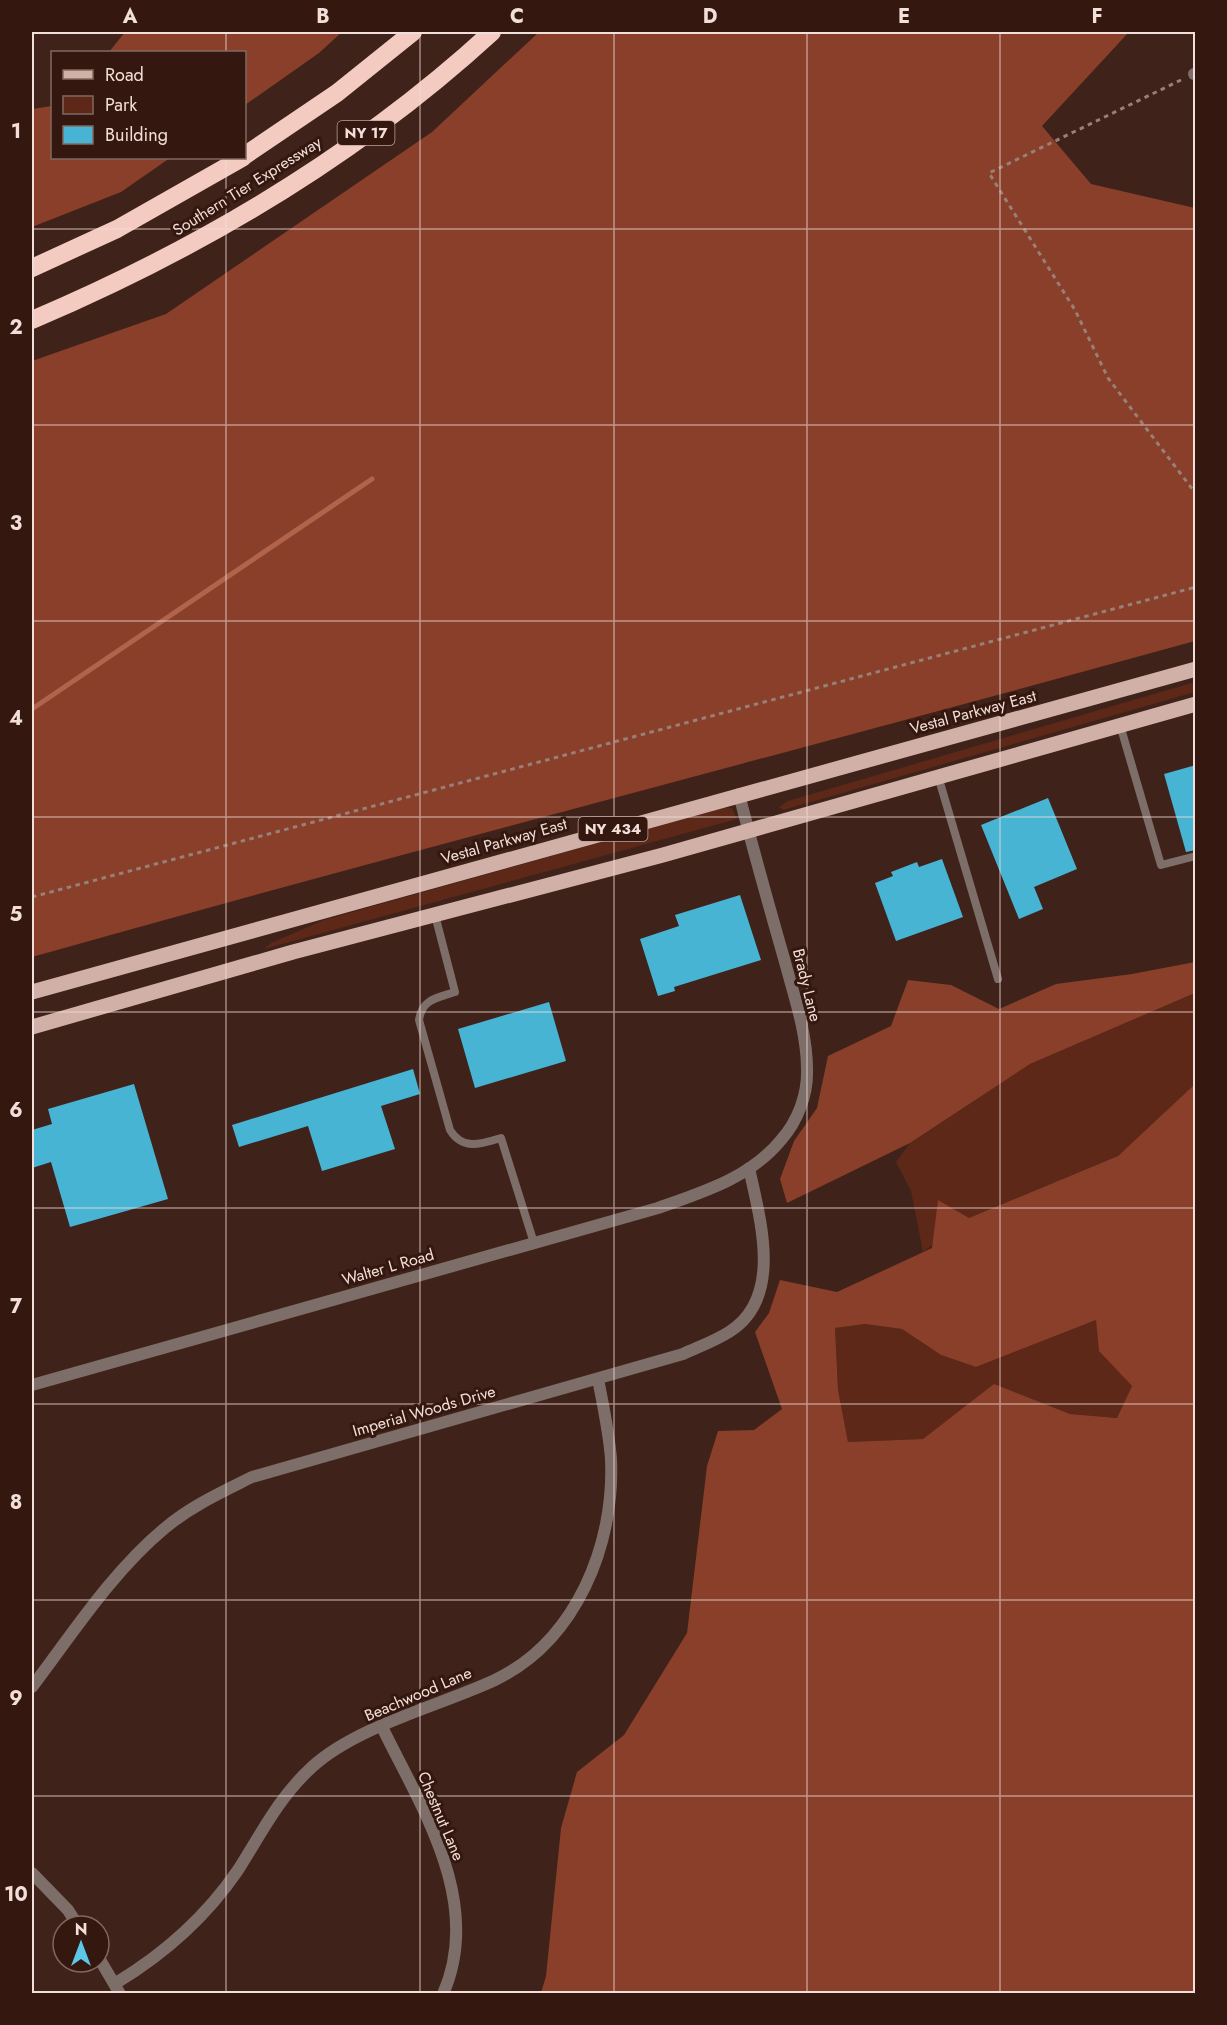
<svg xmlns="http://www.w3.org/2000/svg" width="1227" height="2025" font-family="Jost,sans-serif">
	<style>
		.green { fill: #5d2818 }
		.forest { fill: #893f29; fill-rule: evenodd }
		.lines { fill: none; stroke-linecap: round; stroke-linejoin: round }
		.stream { stroke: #b2634c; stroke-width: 5 }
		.building { fill: #47b4d3 }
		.path { stroke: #988079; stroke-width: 3; stroke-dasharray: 4.5 4.5; stroke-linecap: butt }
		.service { stroke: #7e6e69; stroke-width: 8 }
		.minor { stroke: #7e6e69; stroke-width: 12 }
		.primary { stroke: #d1b1a7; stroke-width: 15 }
		.motorway { stroke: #f3cbc0; stroke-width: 18 }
		.grid { fill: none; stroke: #f3dfd9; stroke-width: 1.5; stroke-opacity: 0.55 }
		.labels { text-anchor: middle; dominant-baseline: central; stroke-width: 6; stroke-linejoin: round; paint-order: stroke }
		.shield { fill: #341810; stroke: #baa39d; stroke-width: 1.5 }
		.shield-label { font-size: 15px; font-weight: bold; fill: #f3dfd9 }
		.street-label { font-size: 16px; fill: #f3dfd9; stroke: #341810 }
		.neatline { fill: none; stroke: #f3dfd9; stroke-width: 2 }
		.grid-label { font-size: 20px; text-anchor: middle; font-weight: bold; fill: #f3dfd9 }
	</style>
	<rect width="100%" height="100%" fill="#3f221a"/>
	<g class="green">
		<polygon points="1195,682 1195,692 783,810 779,807 788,801"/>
		<polygon points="722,808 732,808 737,819 264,949 271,943 324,920"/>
		<polygon points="1195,993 1195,1084 1118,1156 969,1218 923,1252 911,1191 896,1162 910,1143 1030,1064"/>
		<polygon points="1096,1320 1100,1351 1132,1386 1118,1418 1070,1414 994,1385 923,1439 848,1442 838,1390 835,1328 865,1324 902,1329 941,1355 976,1367"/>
	</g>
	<g class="forest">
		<polygon points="125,32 342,32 319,53 245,105 244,52 109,52"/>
		<path d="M 539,32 L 1129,32 L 1042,126 L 1091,184 L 1195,208 L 1195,641 C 808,748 418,848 32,957 L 32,361 L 166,314 L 432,132 Z"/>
		<polygon points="52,106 52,158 170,158 121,192 32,227 32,109"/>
		<polygon points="1195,962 1195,993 1030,1064 910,1143 787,1203 780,1179 794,1141 817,1108 828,1056 891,1026 908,980 951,985 999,1009 1056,984 1132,974"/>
		<path d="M 1195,1084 L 1195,1993 L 541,1993 L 546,1976 L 561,1828 L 577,1772 L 624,1735 L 687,1633 L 707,1466 L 718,1431 L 754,1430 L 782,1409 L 755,1332 L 769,1313 L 780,1280 L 837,1292 L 932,1248 L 938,1200 L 969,1218 L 1118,1156 ZM 1096,1320 L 1099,1351 L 1132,1386 L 1117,1418 L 1070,1414 L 994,1384 L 923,1439 L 848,1442 L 838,1390 L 835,1328 L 865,1324 L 902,1329 L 941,1355 L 976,1367 Z"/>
	</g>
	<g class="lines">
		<polyline class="stream" points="32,709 372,479"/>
	</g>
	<g class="building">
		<polygon points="1196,765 1196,850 1186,852 1164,774"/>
		<polygon points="1048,798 1077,869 1034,887 1043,909 1019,919 981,825"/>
		<polygon points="942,859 963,917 896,941 875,883 893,876 891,872 917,862 919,867"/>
		<polygon points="740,895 761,960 674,987 675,991 658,996 640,939 679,926 675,915"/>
		<polygon points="549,1002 566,1061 475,1088 458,1029"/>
		<polygon points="413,1069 420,1094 381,1106 395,1149 322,1171 308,1126 239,1147 232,1125"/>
		<polygon points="134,1084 168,1199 70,1227 51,1162 32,1168 32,1130 52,1124 48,1109"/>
	</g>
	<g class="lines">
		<g class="path">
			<polyline points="1181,80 989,173 1075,310 1108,378 1196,494"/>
			<polyline points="32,897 1196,587"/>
		</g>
		<g class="service">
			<polyline points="1120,725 1161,865 1196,856"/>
			<polyline points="938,776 998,979"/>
			<path d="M 435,915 L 455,992 C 437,998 422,999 419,1020 L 450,1130 C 463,1151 481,1144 501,1138 L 534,1243"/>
		</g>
		<g class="minor">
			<polyline points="1194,74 1196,74"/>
			<path d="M 32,1385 L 658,1208 C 703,1192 750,1178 781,1140 C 798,1121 808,1094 807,1069 C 807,1033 794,996 785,962 C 769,906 753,850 739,794"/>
			<path d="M 32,1687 C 73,1633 112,1572 165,1528 C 191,1506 222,1492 252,1477 L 683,1354 C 698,1347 715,1341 729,1332 C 784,1298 760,1219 749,1168"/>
			<path d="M 382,1727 C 421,1807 484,1902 443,1994"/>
			<polyline points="32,1873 68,1910 78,1926"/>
			<polyline points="99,1958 120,1994"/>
			<path d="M 116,1983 C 164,1954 206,1917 238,1870 C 261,1834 279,1797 312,1767 C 357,1726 439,1706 495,1680 C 576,1641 615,1545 611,1459 C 609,1432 603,1405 598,1379"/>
		</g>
		<g class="primary">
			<polyline points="32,992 1196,669"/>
			<polyline points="32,1027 293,952 663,855 1196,704"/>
		</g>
		<g class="motorway">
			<polyline points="244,156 337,93 413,32"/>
			<polyline points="32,268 117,229 242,158"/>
			<path d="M 32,320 C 199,249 358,155 492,32"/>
		</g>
	</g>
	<path class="grid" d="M 226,32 L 226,52M 420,32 L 420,1994M 614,32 L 614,1994M 807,32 L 807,1994M 1000,32 L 1000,1994M 226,158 L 226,1994M 32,229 L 1196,229M 32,425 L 1196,425M 32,621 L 1196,621M 32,817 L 1196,817M 32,1012 L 1196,1012M 32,1208 L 1196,1208M 32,1404 L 1196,1404M 32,1600 L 1196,1600M 32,1796 L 1196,1796"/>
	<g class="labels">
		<g class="shield">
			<rect x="337.5" y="121" width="57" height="24" rx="4.5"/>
			<rect x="578.5" y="817" width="69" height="24" rx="4.5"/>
		</g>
		<g class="shield-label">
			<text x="366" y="133">NY 17</text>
			<text x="613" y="829">NY 434</text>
		</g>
		<g class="street-label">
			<text transform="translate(247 186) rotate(-32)">Southern Tier Expressway</text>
			<text transform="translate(973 712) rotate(-15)">Vestal Parkway East</text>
			<text transform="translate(504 841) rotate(-16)">Vestal Parkway East</text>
			<text transform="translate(807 985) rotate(76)">Brady Lane</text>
			<text transform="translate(388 1267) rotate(-16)">Walter L Road</text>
			<text transform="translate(424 1411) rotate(-16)">Imperial Woods Drive</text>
			<text transform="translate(418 1694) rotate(-23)">Beachwood Lane</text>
			<text transform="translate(441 1816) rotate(67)">Chestnut Lane</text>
		</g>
	</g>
	<rect width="1227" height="2025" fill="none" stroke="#341810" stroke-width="66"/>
	<rect x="51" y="51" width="195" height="108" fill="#341810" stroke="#806860" stroke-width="1.5"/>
	<rect x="63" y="70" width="30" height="9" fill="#d1b1a7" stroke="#806860" stroke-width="1.5"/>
	<text x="105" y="81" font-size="18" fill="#f3dfd9">Road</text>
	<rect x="63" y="96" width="30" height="18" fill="#5d2818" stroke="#806860" stroke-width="1.5"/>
	<text x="105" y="111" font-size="18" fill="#f3dfd9">Park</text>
	<rect x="63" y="126" width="30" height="18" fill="#47b4d3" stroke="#806860" stroke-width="1.5"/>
	<text x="105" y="141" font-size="18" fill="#f3dfd9">Building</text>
	<g transform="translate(81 1944)"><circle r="28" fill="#341810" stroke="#806860" stroke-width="1.5"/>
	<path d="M0-4.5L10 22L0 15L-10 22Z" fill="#5cc7e7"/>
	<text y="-9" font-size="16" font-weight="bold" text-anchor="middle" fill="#f3dfd9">N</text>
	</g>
	<rect x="33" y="33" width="1161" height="1959" class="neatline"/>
	<g class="grid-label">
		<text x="130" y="23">A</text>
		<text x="323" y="23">B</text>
		<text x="517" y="23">C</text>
		<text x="710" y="23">D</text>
		<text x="904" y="23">E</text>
		<text x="1097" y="23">F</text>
		<text x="16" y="138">1</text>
		<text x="16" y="334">2</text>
		<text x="16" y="530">3</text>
		<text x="16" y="725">4</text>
		<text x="16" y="921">5</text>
		<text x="16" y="1117">6</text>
		<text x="16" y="1313">7</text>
		<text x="16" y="1509">8</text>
		<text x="16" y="1705">9</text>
		<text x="16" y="1901">10</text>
	</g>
</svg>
